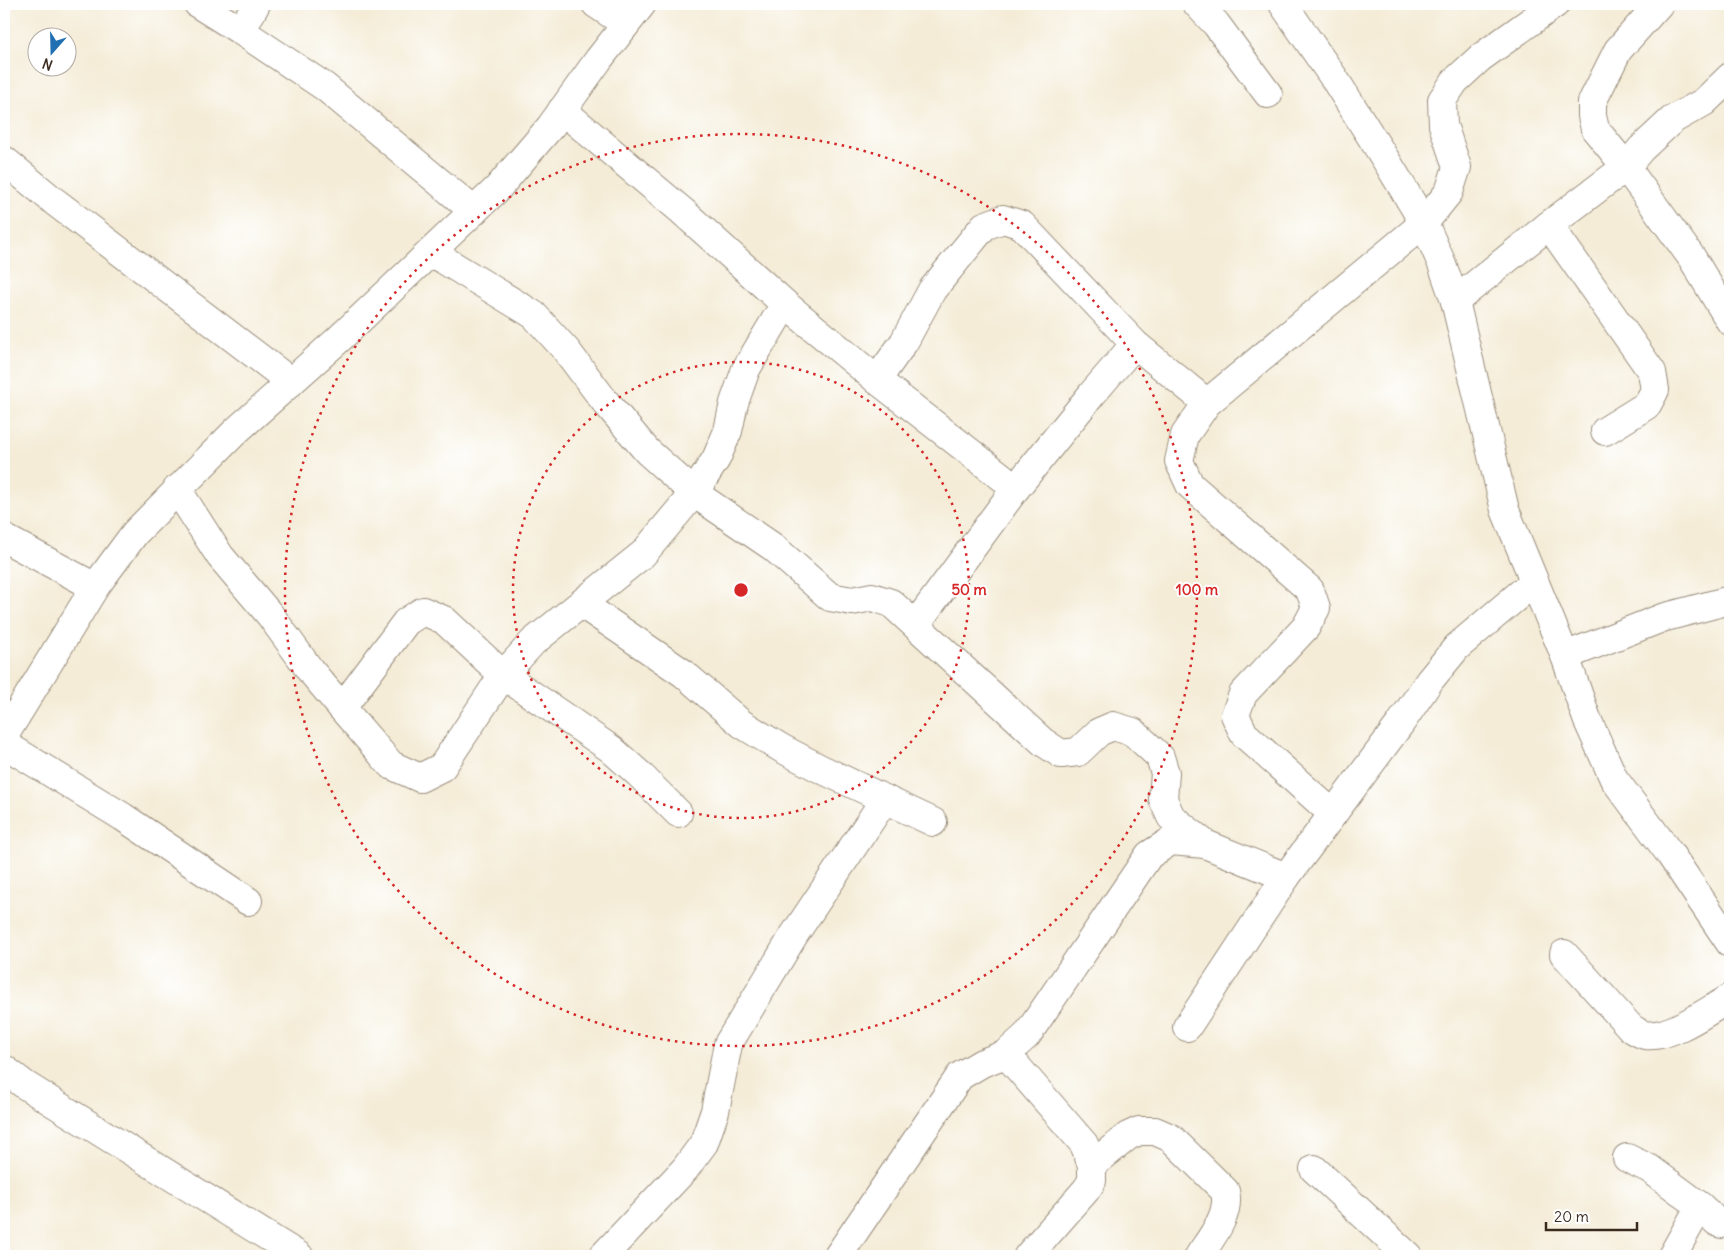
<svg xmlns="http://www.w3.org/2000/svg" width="1734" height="1260" font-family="Delius,sans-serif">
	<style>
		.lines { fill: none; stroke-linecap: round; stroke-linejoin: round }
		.minor-casing { stroke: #988b7a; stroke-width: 30 }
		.primary-casing { stroke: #988b7a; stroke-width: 30 }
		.minor { stroke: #fff; stroke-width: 28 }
		.primary { stroke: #fff; stroke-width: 28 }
		.ring { fill: none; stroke: #d62828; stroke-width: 2.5; stroke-dasharray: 2.5 5 }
		.centre { fill: #d62828; stroke: #fff; stroke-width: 2.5 }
		.ring-label { font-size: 15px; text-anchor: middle; font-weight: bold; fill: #d62828; stroke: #fff; stroke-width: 4; stroke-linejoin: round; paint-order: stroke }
	</style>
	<rect width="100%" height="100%" fill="#fff"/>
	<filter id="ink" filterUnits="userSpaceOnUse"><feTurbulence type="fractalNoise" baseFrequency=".02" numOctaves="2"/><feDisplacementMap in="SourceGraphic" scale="10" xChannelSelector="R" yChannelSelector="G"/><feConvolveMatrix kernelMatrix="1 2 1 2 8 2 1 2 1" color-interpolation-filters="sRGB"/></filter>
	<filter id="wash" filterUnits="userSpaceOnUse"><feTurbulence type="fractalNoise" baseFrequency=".0096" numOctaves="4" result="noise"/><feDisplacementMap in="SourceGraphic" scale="20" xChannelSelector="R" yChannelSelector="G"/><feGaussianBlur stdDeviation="1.12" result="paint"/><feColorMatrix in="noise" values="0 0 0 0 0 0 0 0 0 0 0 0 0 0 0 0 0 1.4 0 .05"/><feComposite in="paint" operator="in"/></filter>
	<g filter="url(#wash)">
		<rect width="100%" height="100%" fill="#f4ecd7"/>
	</g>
	<g filter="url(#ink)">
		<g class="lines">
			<g class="minor-casing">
				<g id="minor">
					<polyline points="198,4 241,31 325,87 474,211"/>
					<polyline points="596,4 626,24"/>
					<polyline points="1197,4 1216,24 1268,94"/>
					<polyline points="1283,4 1334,78 1389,165 1424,223 1442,264 1455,301 1505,510 1565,656 1587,719 1614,779 1670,854 1730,943"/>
					<polyline points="1659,4 1618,50 1592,102 1592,116 1595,129 1626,167 1692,258 1730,321"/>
					<polyline points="241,31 256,4"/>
					<polyline points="562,110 682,211 785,304 877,380 1016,488"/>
					<polyline points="4,160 55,202 291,382"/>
					<polyline points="1549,225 1652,372 1655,390 1647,405 1605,431"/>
					<polyline points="431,252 534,315 566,350 603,399 647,451 694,493 773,547 830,597 852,601 872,597 891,603 1043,742 1061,754 1078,752 1099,732 1113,726 1133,732 1160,757 1165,773 1163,799 1171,817 1205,844"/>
					<polyline points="1455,301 1549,225 1626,167 1641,149 1672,120 1704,102 1730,77"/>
					<polyline points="877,380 904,342 932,290 984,226 1003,219 1022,225 1135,344 1207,403"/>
					<polyline points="177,489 220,556 270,615 310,670 342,708 391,765 420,778 442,767 503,675 533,642 643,554 694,493 716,459 728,431 734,403 746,369 785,304"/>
					<polyline points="4,538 95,587"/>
					<polyline points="582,604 683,673 742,724 781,748 819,768 933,822"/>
					<polyline points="916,624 1016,488 1092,394 1135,344"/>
					<polyline points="1565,656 1662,618 1730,600"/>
					<polyline points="342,708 406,622 423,611 444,620 503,675 611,749 639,774 678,813"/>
					<polyline points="4,744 123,817 248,901"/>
					<polyline points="1333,814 1244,734 1235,715 1243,694 1306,627 1316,608 1310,590 1190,485 1179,461 1185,435 1207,403 1424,223 1449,192 1457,167 1443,125 1442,100 1455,81 1480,58 1555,4"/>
					<path d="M 1564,954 L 1631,1028 C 1636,1031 1640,1034 1645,1035 C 1670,1039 1709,1010 1730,998"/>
					<polyline points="1187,1027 1286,877 1400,724 1430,680 1457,647 1534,582"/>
					<polyline points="1006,1054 1084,1144 1092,1165 1092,1181 1086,1190 1028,1256"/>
					<polyline points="1627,1158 1650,1169 1700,1206 1717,1222 1722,1224 1730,1222"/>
					<path d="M 1092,1165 L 1128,1136 L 1139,1131 L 1155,1131 L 1171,1138 L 1225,1191 C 1231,1214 1211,1238 1199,1256"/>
					<polyline points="1314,1169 1408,1256"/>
					<polyline points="603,1256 685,1169 704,1143 715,1111 728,1044 794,935 885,799"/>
					<polyline points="838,1256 960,1076 982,1063 1006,1054 1027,1035 1149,855 1171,841 1205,844 1286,877"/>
					<polyline points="1672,1256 1700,1206"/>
				</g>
			</g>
			<g class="primary-casing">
				<g id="primary">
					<polyline points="4,736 95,587 135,533 236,431 339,339 497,189 551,126 599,59 642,4"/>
					<polyline points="4,1069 25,1085 299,1256"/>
				</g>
			</g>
			<use href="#minor" class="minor"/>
			<use href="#primary" class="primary"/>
		</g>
	</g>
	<g class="ring">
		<circle cx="741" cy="590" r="228"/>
		<circle cx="741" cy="590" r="456"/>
	</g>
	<circle cx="741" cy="590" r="8" class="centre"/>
	<g class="ring-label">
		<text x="969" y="595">50 m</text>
		<text x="1197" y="595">100 m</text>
	</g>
	<rect width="1734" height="1260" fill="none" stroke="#fff" stroke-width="20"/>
	<g transform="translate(52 52) rotate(200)"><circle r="24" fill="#ffffff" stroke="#b1aaa5"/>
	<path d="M0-4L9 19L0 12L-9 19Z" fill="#1f6fb2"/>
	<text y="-8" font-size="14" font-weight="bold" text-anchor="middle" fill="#3b2a1e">N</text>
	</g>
	<path d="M1546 1222v8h91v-8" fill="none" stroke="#3b2a1e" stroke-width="2.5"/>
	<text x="1554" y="1222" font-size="15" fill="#3b2a1e" stroke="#ffffff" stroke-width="4" paint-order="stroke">20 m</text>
</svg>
